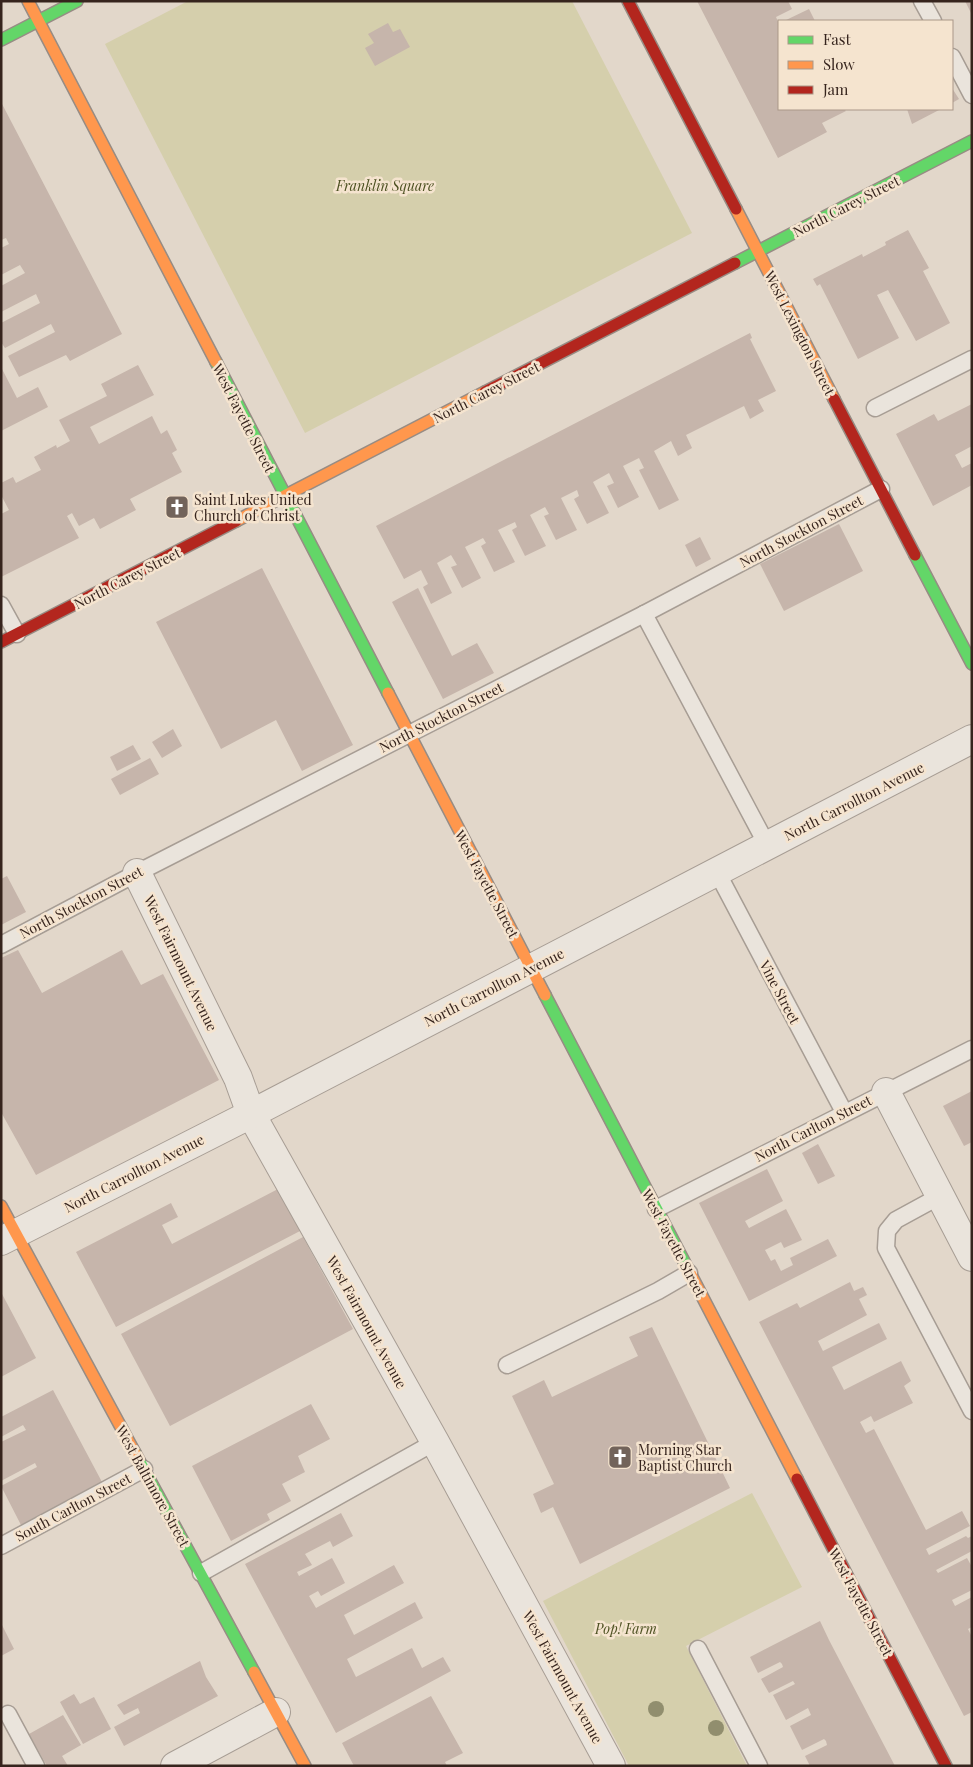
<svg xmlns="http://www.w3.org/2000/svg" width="973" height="1767" font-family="'Playfair Display',serif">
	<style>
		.green { fill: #d5cfac }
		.building { fill: #c6b5ab }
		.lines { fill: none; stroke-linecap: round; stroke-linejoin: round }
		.lane-casing { stroke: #a79d94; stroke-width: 19 }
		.street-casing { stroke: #a79d94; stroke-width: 30 }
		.fast-casing { stroke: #978c84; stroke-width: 14 }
		.slow-casing { stroke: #978c84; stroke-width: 14 }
		.jam-casing { stroke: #978c84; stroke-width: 14 }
		.lane { stroke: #eae4dc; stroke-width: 16 }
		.street { stroke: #eae4dc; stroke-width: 28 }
		.fast { stroke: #63d668; stroke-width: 11 }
		.slow { stroke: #ff974d; stroke-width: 11 }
		.jam { stroke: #b3261e; stroke-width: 11 }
		.tree { fill: #918e6e }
		.labels { text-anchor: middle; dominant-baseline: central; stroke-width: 5; stroke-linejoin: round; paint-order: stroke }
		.park-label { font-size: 14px; font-style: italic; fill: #4e5223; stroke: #f5e4cf }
		.street-label { font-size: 14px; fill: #36241d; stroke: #f5e4cf }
		.poi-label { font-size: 14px; fill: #36241d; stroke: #f5e4cf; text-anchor: start }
	</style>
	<rect width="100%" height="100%" fill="#e2d7ca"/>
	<g class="green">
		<polygon points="188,1 572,1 692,233 305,433 105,44"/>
		<polygon points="752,1493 802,1587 686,1646 747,1766 629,1766 543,1601"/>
	</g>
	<g class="building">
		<polygon points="697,1 788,1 792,9 776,17 779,24 779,109 844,109 846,111 822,123 827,132 778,158"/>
		<polygon points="965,1 972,1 972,15"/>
		<polygon points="809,9 815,21 784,21"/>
		<polygon points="388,23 393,32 400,29 410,47 375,66 365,48 374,43 368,34"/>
		<polygon points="952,88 959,99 952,103"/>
		<polygon points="1,102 122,334 70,361 66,355 19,377 8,356 55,332 51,324 5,348 1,342 1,323 40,303 36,294 1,312 1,286 25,273 20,265 1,275 1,248 9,244 6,238 1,240"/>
		<polygon points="907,109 941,109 912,124"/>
		<polygon points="908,230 929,268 923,271 950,323 916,341 888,290 877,295 899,338 858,359 820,284 817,286 813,279 862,254 863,257 886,245 885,242"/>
		<polygon points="750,333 752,338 750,339 776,391 758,400 764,411 750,419 744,406 686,435 692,448 678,456 671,441 654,451 679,500 659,510 639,470 644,468 639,458 623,466 639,497 618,508 607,486 614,483 609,473 593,482 609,513 587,524 574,499 579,496 577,490 561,498 577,530 556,540 544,516 549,514 545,507 530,515 546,546 525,556 512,530 517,527 515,522 498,530 515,562 494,572 481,546 486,543 483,538 465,547 481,578 462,588 451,567 457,565 451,555 437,563 452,593 431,604 423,587 428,584 421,570 404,579 376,526"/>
		<polygon points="138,365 154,395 90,427 99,444 152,416 161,434 167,430 177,450 172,453 182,472 130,499 136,510 100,529 94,518 79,526 72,513 67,516 79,538 1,577 1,514 9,510 1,495 1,483 13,477 16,483 41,470 34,457 56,445 57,448 70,441 59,420 107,396 101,384"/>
		<polygon points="1,367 17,398 38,387 48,407 1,431"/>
		<polygon points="972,404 972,446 955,455 962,468 972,463 972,485 933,506 896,434 934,414 938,421"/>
		<polygon points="839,524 863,571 784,611 760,564"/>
		<polygon points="700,537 711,559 696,567 685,545"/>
		<polygon points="262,568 353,745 302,771 276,720 221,749 156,622"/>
		<polygon points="418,588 452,656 477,643 494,673 443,699 392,602"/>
		<polygon points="173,729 182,746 162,758 152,742"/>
		<polygon points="133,745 141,759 117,771 110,757"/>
		<polygon points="150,758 159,774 120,795 111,779"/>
		<polygon points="7,876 26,912 1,925 1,879"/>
		<polygon points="18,950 42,993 122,950 141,985 163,974 219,1080 36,1175 1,1112 1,958"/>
		<polygon points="972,1091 972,1142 964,1146 943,1106"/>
		<polygon points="818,1144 835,1176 818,1184 802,1153"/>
		<polygon points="767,1169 783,1201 745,1221 749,1228 786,1209 802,1240 784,1248 781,1242 765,1250 771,1261 775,1259 781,1271 793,1265 790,1258 828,1239 837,1256 749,1301 699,1203"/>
		<polygon points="278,1189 300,1231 116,1327 76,1252 171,1203 178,1217 162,1225 172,1244"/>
		<polygon points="303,1237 353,1329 170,1426 121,1334"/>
		<polygon points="850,1282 854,1291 863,1287 867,1295 859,1299 867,1315 818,1341 823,1351 879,1323 887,1339 832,1367 844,1390 901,1361 911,1381 904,1386 913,1403 874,1422 871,1416 860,1422 866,1433 874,1429 926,1530 962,1511 970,1526 926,1549 929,1555 966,1536 968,1538 972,1536 972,1551 936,1570 938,1573 967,1558 972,1567 972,1590 952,1600 955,1606 972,1597 972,1627 968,1629 972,1637 972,1712 964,1716 759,1322 797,1303 800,1308"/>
		<polygon points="1,1292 36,1358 1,1377"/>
		<polygon points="652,1327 730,1488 580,1564 553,1507 541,1513 533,1494 554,1484 512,1396 544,1380 552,1397 638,1356 629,1337"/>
		<polygon points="53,1390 102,1482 21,1525 1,1486 37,1467 35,1463 1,1481 1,1442 26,1430 23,1425 1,1437 1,1417"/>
		<polygon points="311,1404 330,1439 298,1456 305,1472 282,1484 291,1501 267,1514 270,1520 231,1541 192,1466"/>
		<polygon points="341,1513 353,1536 333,1547 330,1541 305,1554 312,1565 297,1572 299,1576 332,1558 339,1571 345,1583 321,1596 318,1591 309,1596 316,1608 394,1565 404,1583 344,1615 354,1635 415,1602 423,1618 347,1659 356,1677 412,1648 422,1668 443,1657 451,1671 336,1733 245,1564"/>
		<polygon points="820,1621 829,1640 895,1766 810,1766 805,1756 827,1745 826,1741 824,1739 802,1750 790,1726 811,1715 808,1708 786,1720 773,1695 795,1684 793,1681 769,1693 761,1679 783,1667 782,1664 780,1662 758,1673 750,1657"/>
		<polygon points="1,1623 14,1649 1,1656"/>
		<polygon points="200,1661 206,1677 218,1696 124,1746 114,1727 140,1713 138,1708 124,1715 117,1705"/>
		<polygon points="74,1694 80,1704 94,1697 111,1729 83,1744 60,1702"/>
		<polygon points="431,1696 463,1753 445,1762 447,1766 354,1766 342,1743"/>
		<polygon points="63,1715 81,1745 62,1756 68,1766 47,1766 29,1734"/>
	</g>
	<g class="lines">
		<g class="lane-casing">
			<g id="lane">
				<polyline points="922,1 933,21"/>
				<polyline points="952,57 972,95"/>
				<polyline points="875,408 972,359"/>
				<polyline points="1,605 17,634"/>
				<polyline points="644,614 767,845"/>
				<polyline points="717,872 844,1112"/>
				<polyline points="1,945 137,873 644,614 881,489"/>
				<polyline points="940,1196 896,1220 887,1231 886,1248 972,1411"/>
				<polyline points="656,1209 972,1049"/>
				<polyline points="507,1365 658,1291 689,1273"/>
				<polyline points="1,1546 144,1469"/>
				<polyline points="201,1573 435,1442"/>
				<polyline points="698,1649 759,1766"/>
				<polyline points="8,1714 36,1766"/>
			</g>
		</g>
		<g class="street-casing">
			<g id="street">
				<polyline points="137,873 238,1078 251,1114 435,1442 611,1766"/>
				<polyline points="886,1092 972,1257"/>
				<polyline points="1,1241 251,1114 972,739"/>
				<polyline points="175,1766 276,1712"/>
			</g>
		</g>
		<g class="fast-casing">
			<g id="fast">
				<polyline points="1,40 77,1"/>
				<polyline points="735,263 972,141"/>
				<polyline points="216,362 388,693"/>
				<polyline points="915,555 972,664"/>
				<polyline points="545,995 689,1271"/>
				<polyline points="135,1453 254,1672"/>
			</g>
		</g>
		<g class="slow-casing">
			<g id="slow">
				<polyline points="28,1 216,362"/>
				<polyline points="736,209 834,399"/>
				<polyline points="236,521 485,392"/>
				<polyline points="388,693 545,995"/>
				<polyline points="1,1206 135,1453"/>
				<polyline points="689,1271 797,1479"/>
				<polyline points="254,1672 305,1766"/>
			</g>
		</g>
		<g class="jam-casing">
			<g id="jam">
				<polyline points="628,1 736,209"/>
				<polyline points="485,392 735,263"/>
				<polyline points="834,399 915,555"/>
				<polyline points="1,642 236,521"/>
				<polyline points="797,1479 946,1766"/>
			</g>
		</g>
		<use href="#lane" class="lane"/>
		<use href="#street" class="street"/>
		<use href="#fast" class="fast"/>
		<use href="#slow" class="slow"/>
		<use href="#jam" class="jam"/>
	</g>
	<g class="tree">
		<circle cx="656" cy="1709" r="8"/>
		<circle cx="716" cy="1728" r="8"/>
	</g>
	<defs>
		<g id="church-square" transform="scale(1.25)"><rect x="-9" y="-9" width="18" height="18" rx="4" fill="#72635a" stroke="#f5e4cf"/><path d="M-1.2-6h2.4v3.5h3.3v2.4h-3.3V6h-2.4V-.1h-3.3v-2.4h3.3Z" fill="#fff"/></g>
	</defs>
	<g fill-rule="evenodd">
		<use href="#church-square" x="177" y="507"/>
		<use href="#church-square" x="620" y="1457"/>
	</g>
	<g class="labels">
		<g class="park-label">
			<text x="385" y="185">Franklin Square</text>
			<text x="626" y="1628">Pop! Farm</text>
		</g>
		<g class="street-label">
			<text transform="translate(846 206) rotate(-27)">North Carey Street</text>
			<text transform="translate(800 333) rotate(63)">West Lexington Street</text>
			<text transform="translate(486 392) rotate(-27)">North Carey Street</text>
			<text transform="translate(244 418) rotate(63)">West Fayette Street</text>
			<text transform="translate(801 531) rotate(-28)">North Stockton Street</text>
			<text transform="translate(127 578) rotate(-27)">North Carey Street</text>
			<text transform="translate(441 717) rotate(-27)">North Stockton Street</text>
			<text transform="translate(854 801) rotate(-27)">North Carrollton Avenue</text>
			<text transform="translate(487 884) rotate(62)">West Fayette Street</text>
			<text transform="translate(81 902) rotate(-28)">North Stockton Street</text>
			<text transform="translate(181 963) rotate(64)">West Fairmount Avenue</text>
			<text transform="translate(494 987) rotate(-27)">North Carrollton Avenue</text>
			<text transform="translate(780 992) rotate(62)">Vine Street</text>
			<text transform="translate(813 1128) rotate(-27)">North Carlton Street</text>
			<text transform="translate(134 1173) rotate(-27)">North Carrollton Avenue</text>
			<text transform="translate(674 1243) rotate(62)">West Fayette Street</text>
			<text transform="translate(367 1322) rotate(61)">West Fairmount Avenue</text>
			<text transform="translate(153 1486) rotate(61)">West Baltimore Street</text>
			<text transform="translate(73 1507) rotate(-28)">South Carlton Street</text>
			<text transform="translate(861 1602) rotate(62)">West Fayette Street</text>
			<text transform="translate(563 1677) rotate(61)">West Fairmount Avenue</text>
		</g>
		<g class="poi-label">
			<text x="194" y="499">Saint Lukes United<tspan x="194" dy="16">Church of Christ</tspan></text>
			<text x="638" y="1449">Morning Star<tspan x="638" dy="16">Baptist Church</tspan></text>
		</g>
	</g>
	<rect width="973" height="1767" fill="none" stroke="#36241d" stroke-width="5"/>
	<rect x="778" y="20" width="175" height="90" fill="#f5e4cf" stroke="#a99788"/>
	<rect x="788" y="36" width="25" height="8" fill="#63d668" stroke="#a99788"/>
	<text x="823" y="45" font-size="15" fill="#36241d">Fast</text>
	<rect x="788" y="61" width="25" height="8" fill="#ff974d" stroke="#a99788"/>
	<text x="823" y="70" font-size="15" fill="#36241d">Slow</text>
	<rect x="788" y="86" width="25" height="8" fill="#b3261e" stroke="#a99788"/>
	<text x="823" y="95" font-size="15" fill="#36241d">Jam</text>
</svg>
